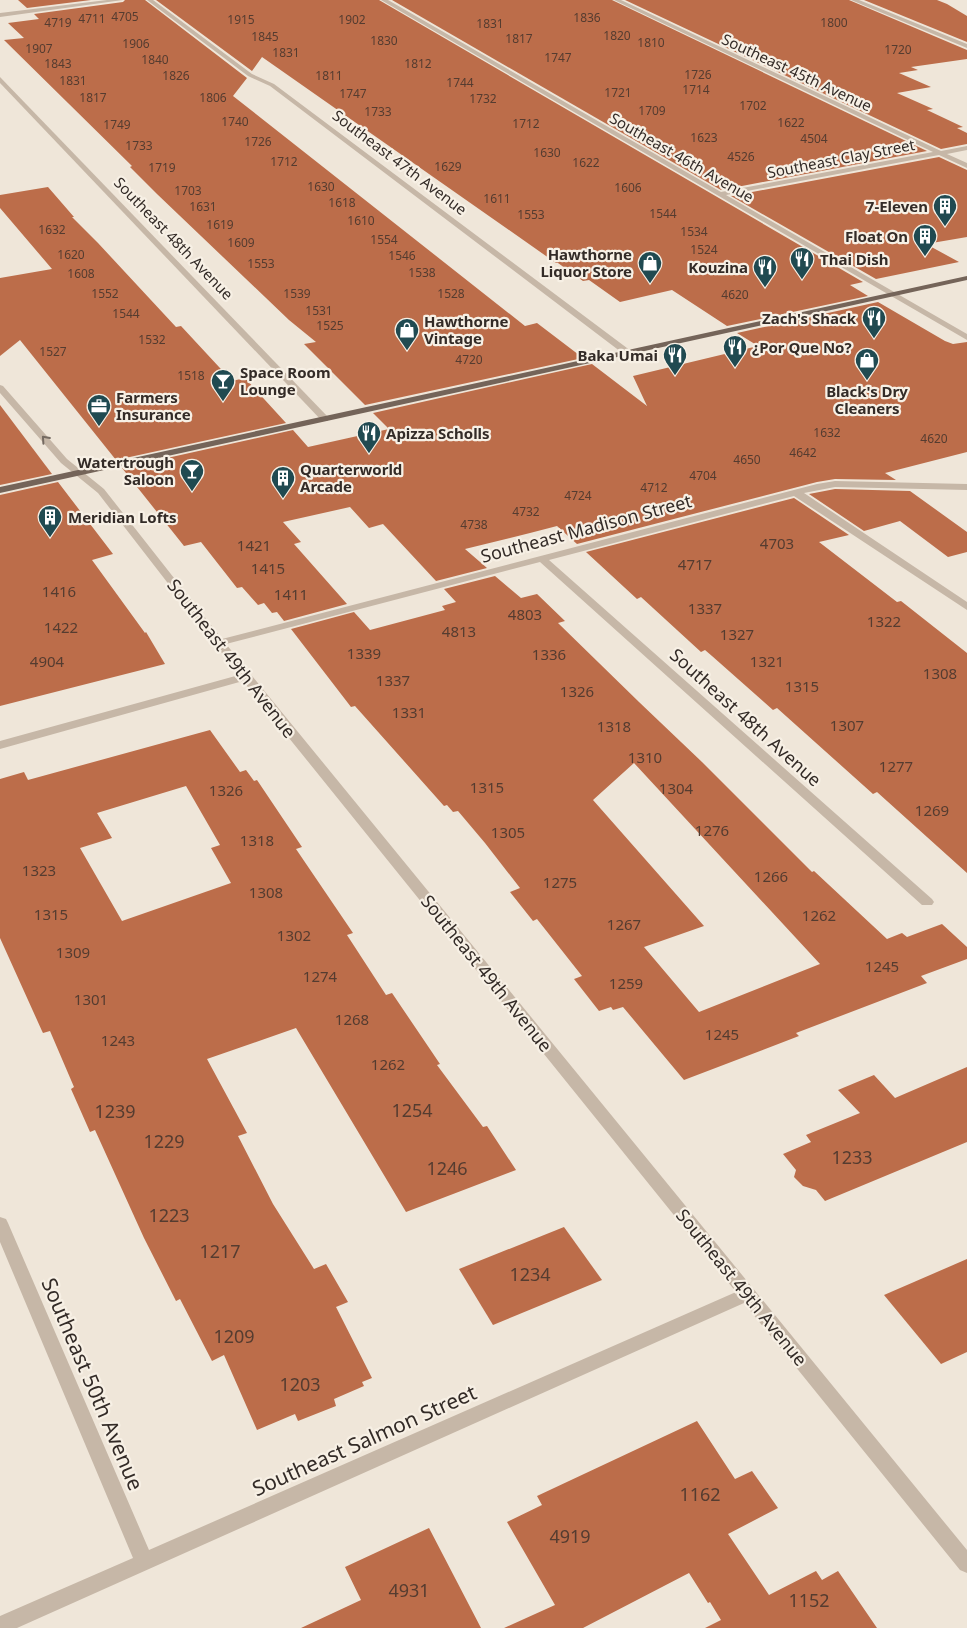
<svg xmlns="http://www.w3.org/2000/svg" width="967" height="1628" font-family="'Noto Sans',sans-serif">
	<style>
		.building { fill: #bc6d4a; fill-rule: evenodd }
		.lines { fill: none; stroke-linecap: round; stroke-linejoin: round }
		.minor { fill: #c6b7a7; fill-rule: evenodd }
		.major { fill: #746459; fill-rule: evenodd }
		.oneway { stroke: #756a61 }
		.labels { text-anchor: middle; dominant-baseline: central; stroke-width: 4.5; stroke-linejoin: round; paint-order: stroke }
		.far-number-label { font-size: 12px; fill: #553c30 }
		.far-street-label { font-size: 15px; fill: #332b27; stroke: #f7f0e5 }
		.far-poi-label { font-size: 15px; font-weight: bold; fill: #332b27; stroke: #f7f0e5; text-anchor: start }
		.number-label { font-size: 15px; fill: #553c30 }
		.street-label { font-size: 18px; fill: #332b27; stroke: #f7f0e5 }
		.near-number-label { font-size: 18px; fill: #553c30 }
		.near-street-label { font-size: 21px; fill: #332b27; stroke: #f7f0e5 }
	</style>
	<rect width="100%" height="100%" fill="#efe6d9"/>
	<g class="building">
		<polygon points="18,0 91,0 27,8"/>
		<polygon points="125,0 145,0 247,78 233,96 525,326 537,323 583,358 365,405 304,344 316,342 289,320 157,194 130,167 132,166 4,40 24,38 8,23 39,19 34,14 123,2"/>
		<polygon points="156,0 379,0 863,282 850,285 868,296 727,326 672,290 620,302 589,280 583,281 558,263 556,263 262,57 252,71"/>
		<polygon points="392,0 612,0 927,151 721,190"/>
		<polygon points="625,0 849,0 967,50 967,59 911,67 918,70 899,73 931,87 897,93 933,109 927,110 963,127 957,128 967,133 967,144 941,149"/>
		<polygon points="864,0 937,0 947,4 967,16 967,42"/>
		<polygon points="939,157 967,170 967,237 926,244 959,262 876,279 731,196"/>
		<polygon points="48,187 74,217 72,217 98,243 176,327 181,326 232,381 245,378 286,423 116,460 20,340 0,356 0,278 52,269 0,208 0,195"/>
		<polygon points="878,302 945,341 953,344 967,342 967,452 885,473 896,480 835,479 817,482 577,544 557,526 530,533 465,549 487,568 436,581 383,524 369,528 350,507 283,522 301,542 294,544 347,604 284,621 277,612 272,613 264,603 258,605 242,587 237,588 201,542 184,546 122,468 293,430 308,447 389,429 373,413 592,364 647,406 633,376 758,346 737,333"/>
		<polygon points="0,405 52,474 0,485"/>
		<polygon points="58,482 113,554 92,560 145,633 146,632 165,664 0,706 0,495"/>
		<polygon points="835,489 910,491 967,532 967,552 948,557 900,521 864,531 809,494"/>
		<polygon points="794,498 849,535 819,542 897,602 901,601 967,653 967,873 877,792 873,794 777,708 773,710 712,656 705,650 701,652 641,597 637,599 586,552"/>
		<path d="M 495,576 L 521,598 L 537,594 L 565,621 L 558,623 L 639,702 L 702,762 L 812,872 L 814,871 L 887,939 L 902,933 L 907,937 L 942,924 L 967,947 L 967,959 L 921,976 L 927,983 L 796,1033 L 799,1036 L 684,1080 L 623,1007 L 613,1010 L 611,1007 L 599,1011 L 574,979 L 582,976 L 537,919 L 533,921 L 510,892 L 520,888 L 485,843 L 458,811 L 453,812 L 447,805 L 444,806 L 355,706 L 351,707 L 291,629 L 354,612 L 370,630 L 445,610 L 442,606 L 456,602 L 444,589 ZM 634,763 L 820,964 L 699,1012 L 644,947 L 704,926 L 593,800 Z"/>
		<path d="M 210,730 L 240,772 L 246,770 L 254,781 L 257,780 L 302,847 L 296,849 L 353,933 L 347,935 L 386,995 L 392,993 L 440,1064 L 437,1065 L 483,1127 L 487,1126 L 516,1170 L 406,1212 L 296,1028 L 207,1059 L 247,1133 L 238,1136 L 273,1204 L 314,1269 L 326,1264 L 348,1302 L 336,1307 L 372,1378 L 362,1382 L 364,1386 L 334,1399 L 336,1406 L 298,1421 L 295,1414 L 257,1430 L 224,1355 L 212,1361 L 180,1299 L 176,1301 L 144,1238 L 95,1130 L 90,1132 L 71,1089 L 74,1087 L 50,1031 L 43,1033 L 42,1031 L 0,938 L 0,779 L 24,772 L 28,780 ZM 186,786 L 220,845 L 211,848 L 231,883 L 122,921 L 80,848 L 112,838 L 97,813 Z"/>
		<polygon points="967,1067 967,1142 825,1201 816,1190 803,1186 794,1177 796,1170 783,1154 811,1142 806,1135 860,1113 838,1090 874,1075 895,1098"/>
		<polygon points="564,1227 602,1280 493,1325 459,1269"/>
		<polygon points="967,1259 967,1352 941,1364 884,1295"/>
		<polygon points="697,1421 735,1479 752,1471 778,1508 728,1534 769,1595 816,1571 822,1580 838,1571 877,1628 705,1628 721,1620 710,1602 708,1603 689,1573 583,1628 504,1628 555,1605 507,1522 542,1505 537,1496"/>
		<polygon points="429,1528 481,1628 301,1628 361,1600 345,1567"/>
	</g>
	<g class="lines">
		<g class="minor">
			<polygon points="107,0 123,0 0,17 0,13"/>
			<polygon points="147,0 153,0 252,74 274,84 631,351 631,355 625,355 270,86 248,76"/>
			<polygon points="381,0 388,0 721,192 933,152 614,0 621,0 941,151 967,146 967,150 947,154 967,163 967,168 939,155 726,195 967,334 967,340"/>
			<polygon points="851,0 859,0 967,44 967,48"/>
			<polygon points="0,77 328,417 328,421 322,421 0,83"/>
			<polygon points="0,385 3,386 67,459 104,489 222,639 817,484 835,481 967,484 967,490 835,487 804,493 967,602 967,610 794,496 549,560 932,899 934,902 932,905 922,905 540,562 226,644 967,1550 967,1573 960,1570 744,1303 17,1628 0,1628 0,1616 133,1558 0,1242 0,1217 6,1219 8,1223 149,1550 736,1292 243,681 0,749 0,741 239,675 98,493 61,463 0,393"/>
		</g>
		<polygon class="major" points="967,276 967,280 0,493 0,487"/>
	</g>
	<defs><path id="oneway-chevron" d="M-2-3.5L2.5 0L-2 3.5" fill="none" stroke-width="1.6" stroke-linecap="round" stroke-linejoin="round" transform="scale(1.25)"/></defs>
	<use class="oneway" href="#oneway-chevron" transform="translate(45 439) rotate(-132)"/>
	<defs>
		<g id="building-pin" transform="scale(1.25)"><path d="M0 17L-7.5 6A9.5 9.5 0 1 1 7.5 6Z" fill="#204a51" stroke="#f7f0e5"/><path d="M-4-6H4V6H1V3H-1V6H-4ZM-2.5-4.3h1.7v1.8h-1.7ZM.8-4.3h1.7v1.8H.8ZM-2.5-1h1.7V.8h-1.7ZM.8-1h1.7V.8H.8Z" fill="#fff"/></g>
		<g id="restaurant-pin" transform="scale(1.25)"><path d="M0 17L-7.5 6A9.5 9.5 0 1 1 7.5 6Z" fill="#204a51" stroke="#f7f0e5"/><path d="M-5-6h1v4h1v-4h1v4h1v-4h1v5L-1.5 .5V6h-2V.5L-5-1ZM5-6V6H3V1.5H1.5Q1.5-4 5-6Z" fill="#fff"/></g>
		<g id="shop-pin" transform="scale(1.25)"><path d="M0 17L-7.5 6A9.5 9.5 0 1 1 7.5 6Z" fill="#204a51" stroke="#f7f0e5"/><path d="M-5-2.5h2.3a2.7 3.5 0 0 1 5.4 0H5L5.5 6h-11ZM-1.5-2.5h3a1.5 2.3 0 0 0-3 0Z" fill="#fff"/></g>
		<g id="bar-pin" transform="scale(1.25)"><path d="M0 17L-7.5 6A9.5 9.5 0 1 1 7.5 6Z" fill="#204a51" stroke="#f7f0e5"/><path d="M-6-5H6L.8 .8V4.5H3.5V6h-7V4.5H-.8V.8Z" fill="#fff"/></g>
		<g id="office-pin" transform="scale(1.25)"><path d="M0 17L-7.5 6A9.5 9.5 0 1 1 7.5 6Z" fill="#204a51" stroke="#f7f0e5"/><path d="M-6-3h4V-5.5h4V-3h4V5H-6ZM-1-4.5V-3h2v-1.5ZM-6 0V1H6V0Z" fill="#fff"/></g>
	</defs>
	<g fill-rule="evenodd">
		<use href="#building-pin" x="945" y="206"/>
		<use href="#building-pin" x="925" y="236"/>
		<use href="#restaurant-pin" x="802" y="259"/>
		<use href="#shop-pin" x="650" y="263"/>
		<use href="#restaurant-pin" x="765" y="267"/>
		<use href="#restaurant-pin" x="874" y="318"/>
		<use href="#shop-pin" x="407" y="330"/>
		<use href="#restaurant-pin" x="735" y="347"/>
		<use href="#restaurant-pin" x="675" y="355"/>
		<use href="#shop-pin" x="867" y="360"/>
		<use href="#bar-pin" x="223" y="381"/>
		<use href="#office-pin" x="99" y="406"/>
		<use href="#restaurant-pin" x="369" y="433"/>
		<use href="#bar-pin" x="192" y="471"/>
		<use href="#building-pin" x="283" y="478"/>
		<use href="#building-pin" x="50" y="517"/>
	</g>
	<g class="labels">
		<g class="far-number-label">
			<text x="125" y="16">4705</text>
			<text x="587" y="17">1836</text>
			<text x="92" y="18">4711</text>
			<text x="241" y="19">1915</text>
			<text x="352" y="19">1902</text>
			<text x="58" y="22">4719</text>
			<text x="834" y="22">1800</text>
			<text x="490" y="23">1831</text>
			<text x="617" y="35">1820</text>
			<text x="265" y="36">1845</text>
			<text x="519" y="38">1817</text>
			<text x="384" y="40">1830</text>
			<text x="651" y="42">1810</text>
			<text x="136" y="43">1906</text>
			<text x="39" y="48">1907</text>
			<text x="898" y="49">1720</text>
			<text x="286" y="52">1831</text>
			<text x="558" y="57">1747</text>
			<text x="155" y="59">1840</text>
			<text x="58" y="63">1843</text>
			<text x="418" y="63">1812</text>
			<text x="698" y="74">1726</text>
			<text x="176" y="75">1826</text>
			<text x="329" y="75">1811</text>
			<text x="73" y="80">1831</text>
			<text x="460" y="82">1744</text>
			<text x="696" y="89">1714</text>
			<text x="618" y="92">1721</text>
			<text x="353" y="93">1747</text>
			<text x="93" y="97">1817</text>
			<text x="213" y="97">1806</text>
			<text x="483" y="98">1732</text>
			<text x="753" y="105">1702</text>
			<text x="652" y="110">1709</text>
			<text x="378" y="111">1733</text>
			<text x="235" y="121">1740</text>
			<text x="791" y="122">1622</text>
			<text x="526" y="123">1712</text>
			<text x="117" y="124">1749</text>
			<text x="704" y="137">1623</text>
			<text x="814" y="138">4504</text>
			<text x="258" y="141">1726</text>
			<text x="139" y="145">1733</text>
			<text x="547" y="152">1630</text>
			<text x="741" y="156">4526</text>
			<text x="284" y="161">1712</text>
			<text x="586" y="162">1622</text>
			<text x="448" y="166">1629</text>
			<text x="162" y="167">1719</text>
			<text x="321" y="186">1630</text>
			<text x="628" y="187">1606</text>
			<text x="188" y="190">1703</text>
			<text x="497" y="198">1611</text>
			<text x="342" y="202">1618</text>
			<text x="203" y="206">1631</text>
			<text x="663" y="213">1544</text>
			<text x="531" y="214">1553</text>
			<text x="361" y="220">1610</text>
			<text x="220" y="224">1619</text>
			<text x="52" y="229">1632</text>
			<text x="694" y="231">1534</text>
			<text x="384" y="239">1554</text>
			<text x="241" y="242">1609</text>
			<text x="704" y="249">1524</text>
			<text x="71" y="254">1620</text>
			<text x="402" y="255">1546</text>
			<text x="261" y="263">1553</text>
			<text x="422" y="272">1538</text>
			<text x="81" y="273">1608</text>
			<text x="105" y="293">1552</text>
			<text x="297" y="293">1539</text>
			<text x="451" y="293">1528</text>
			<text x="735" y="294">4620</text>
			<text x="319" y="310">1531</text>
			<text x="126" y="313">1544</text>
			<text x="330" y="325">1525</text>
			<text x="152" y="339">1532</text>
			<text x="53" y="351">1527</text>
			<text x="469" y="359">4720</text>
			<text x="191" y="375">1518</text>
			<text x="827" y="432">1632</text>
			<text x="934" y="438">4620</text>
			<text x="803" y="452">4642</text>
			<text x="747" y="459">4650</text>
			<text x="703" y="475">4704</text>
			<text x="654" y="487">4712</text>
			<text x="578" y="495">4724</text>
			<text x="526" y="511">4732</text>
			<text x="474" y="524">4738</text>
		</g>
		<g class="far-street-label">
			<text transform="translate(797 72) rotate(25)">Southeast 45th Avenue</text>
			<text transform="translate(682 157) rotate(30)">Southeast 46th Avenue</text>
			<text transform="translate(841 158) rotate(-11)">Southeast Clay Street</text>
			<text transform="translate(400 162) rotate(37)">Southeast 47th Avenue</text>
			<text transform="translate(174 238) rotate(46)">Southeast 48th Avenue</text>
		</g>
		<g class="far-poi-label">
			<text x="928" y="206" text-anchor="end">7-Eleven</text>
			<text x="908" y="236" text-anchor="end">Float On</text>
			<text x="632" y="254" text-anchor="end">Hawthorne<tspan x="632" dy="17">Liquor Store</tspan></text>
			<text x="820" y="259">Thai Dish</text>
			<text x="748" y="267" text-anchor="end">Kouzina</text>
			<text x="856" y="318" text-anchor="end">Zach's Shack</text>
			<text x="424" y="321">Hawthorne<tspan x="424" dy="17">Vintage</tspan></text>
			<text x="752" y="347">¿Por Que No?</text>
			<text x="658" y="355" text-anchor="end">Baka Umai</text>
			<text x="240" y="372">Space Room<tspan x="240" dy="17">Lounge</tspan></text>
			<text x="867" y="391" text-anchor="middle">Black's Dry<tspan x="867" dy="17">Cleaners</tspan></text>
			<text x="116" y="397">Farmers<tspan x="116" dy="17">Insurance</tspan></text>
			<text x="386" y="433">Apizza Scholls</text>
			<text x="174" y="462" text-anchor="end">Watertrough<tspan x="174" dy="17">Saloon</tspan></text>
			<text x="300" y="469">Quarterworld<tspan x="300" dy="17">Arcade</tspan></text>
			<text x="68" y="517">Meridian Lofts</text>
		</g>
		<g class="number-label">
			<text x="777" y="543">4703</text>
			<text x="254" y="545">1421</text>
			<text x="695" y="564">4717</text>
			<text x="268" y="568">1415</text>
			<text x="59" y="591">1416</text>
			<text x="291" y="594">1411</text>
			<text x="705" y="608">1337</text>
			<text x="525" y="614">4803</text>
			<text x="884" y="621">1322</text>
			<text x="61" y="627">1422</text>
			<text x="459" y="631">4813</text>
			<text x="737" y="634">1327</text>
			<text x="364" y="653">1339</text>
			<text x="549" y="654">1336</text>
			<text x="47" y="661">4904</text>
			<text x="767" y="661">1321</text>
			<text x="940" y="673">1308</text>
			<text x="393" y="680">1337</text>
			<text x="802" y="686">1315</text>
			<text x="577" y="691">1326</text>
			<text x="409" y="712">1331</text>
			<text x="847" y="725">1307</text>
			<text x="614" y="726">1318</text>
			<text x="645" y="757">1310</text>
			<text x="896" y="766">1277</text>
			<text x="487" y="787">1315</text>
			<text x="676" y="788">1304</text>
			<text x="226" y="790">1326</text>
			<text x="932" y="810">1269</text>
			<text x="712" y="830">1276</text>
			<text x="508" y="832">1305</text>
			<text x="257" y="840">1318</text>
			<text x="39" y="870">1323</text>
			<text x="771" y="876">1266</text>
			<text x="560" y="882">1275</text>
			<text x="266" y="892">1308</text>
			<text x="51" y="914">1315</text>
			<text x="819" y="915">1262</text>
			<text x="624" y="924">1267</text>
			<text x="294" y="935">1302</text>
			<text x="73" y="952">1309</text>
			<text x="882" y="966">1245</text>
			<text x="320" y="976">1274</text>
			<text x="626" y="983">1259</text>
			<text x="91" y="999">1301</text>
			<text x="352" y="1019">1268</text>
			<text x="722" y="1034">1245</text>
			<text x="118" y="1040">1243</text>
			<text x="388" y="1064">1262</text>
		</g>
		<g class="street-label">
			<text transform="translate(586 528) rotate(-15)">Southeast Madison Street</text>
			<text transform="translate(232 658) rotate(52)">Southeast 49th Avenue</text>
			<text transform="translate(746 717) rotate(42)">Southeast 48th Avenue</text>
			<text transform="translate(487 973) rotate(51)">Southeast 49th Avenue</text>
			<text transform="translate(742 1287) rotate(51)">Southeast 49th Avenue</text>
		</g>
		<g class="near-number-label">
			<text x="412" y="1110">1254</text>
			<text x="115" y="1111">1239</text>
			<text x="164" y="1141">1229</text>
			<text x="852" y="1157">1233</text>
			<text x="447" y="1168">1246</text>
			<text x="169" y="1215">1223</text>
			<text x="220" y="1251">1217</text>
			<text x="530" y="1274">1234</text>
			<text x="234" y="1336">1209</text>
			<text x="300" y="1384">1203</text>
			<text x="700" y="1494">1162</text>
			<text x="570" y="1536">4919</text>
			<text x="409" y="1590">4931</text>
			<text x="809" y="1600">1152</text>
		</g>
		<g class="near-street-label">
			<text transform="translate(93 1384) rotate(67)">Southeast 50th Avenue</text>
			<text transform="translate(364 1440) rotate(-24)">Southeast Salmon Street</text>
		</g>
	</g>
</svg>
